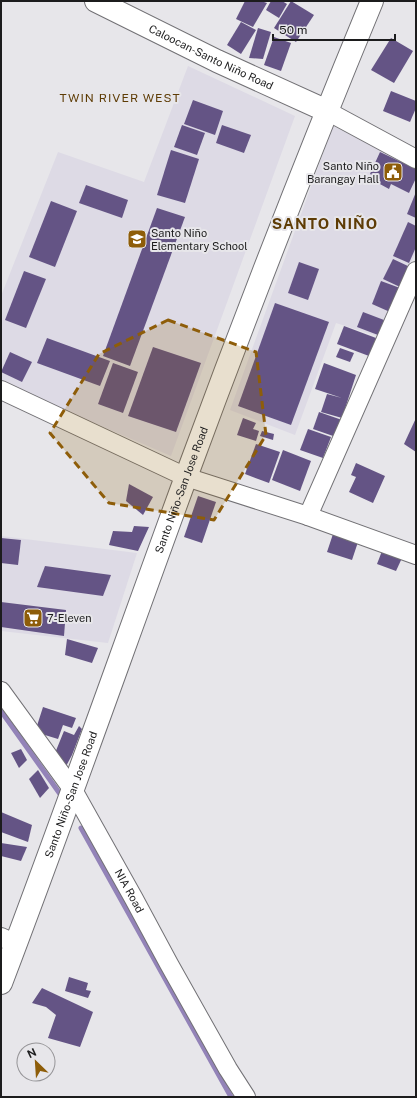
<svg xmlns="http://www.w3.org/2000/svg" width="417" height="1098" font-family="'Public Sans',sans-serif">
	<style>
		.built { fill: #dddae5 }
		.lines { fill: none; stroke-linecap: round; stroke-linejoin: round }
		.stream { stroke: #9383b8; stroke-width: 5 }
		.building { fill: #645485 }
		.street-casing { stroke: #727175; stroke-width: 20 }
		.secondary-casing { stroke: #727175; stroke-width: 24 }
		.street { stroke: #fff; stroke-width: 18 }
		.secondary { stroke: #fff; stroke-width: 22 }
		.marked { fill: #8e5d09; fill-opacity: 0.2; stroke: #8e5d09; stroke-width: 3; stroke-dasharray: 8 5; stroke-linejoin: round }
		.labels { text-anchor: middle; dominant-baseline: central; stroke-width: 4; stroke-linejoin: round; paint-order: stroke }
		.street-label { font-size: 11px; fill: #1c1c1d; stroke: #e7e6ea }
		.poi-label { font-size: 11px; fill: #1c1c1d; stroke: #e7e6ea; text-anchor: start }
		.neighbourhood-label { font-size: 12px; letter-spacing: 1px; fill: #5e3c05; stroke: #e7e6ea }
		.district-label { font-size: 15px; font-weight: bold; letter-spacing: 1px; fill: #5e3c05; stroke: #e7e6ea }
	</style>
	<rect width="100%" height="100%" fill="#e7e6ea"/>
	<g class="built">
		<polygon points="188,66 295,116 171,456 1,383 1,296 58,152 144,182"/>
		<polygon points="333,126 416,167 416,251 380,337 336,323 295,435 230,410"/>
		<polygon points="1,536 137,553 108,643 1,631"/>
	</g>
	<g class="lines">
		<g class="stream">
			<polyline points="1,711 60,794"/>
			<polyline points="81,828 231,1097"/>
		</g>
	</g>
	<g class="building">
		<polygon points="245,1 261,1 267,3 253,27 236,19"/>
		<polygon points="271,1 282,1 287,4 279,18 266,10"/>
		<polygon points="291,1 314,15 296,42 274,28"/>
		<polygon points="241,22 256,30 241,54 227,45"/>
		<polygon points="258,28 271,32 263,59 249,58"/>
		<polygon points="274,37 291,43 281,71 264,65"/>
		<polygon points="391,38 413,51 394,83 371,70"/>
		<polygon points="391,91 416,101 416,108 410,122 383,111"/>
		<polygon points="193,100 223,111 215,135 184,124"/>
		<polygon points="182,125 205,133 197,155 174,147"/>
		<polygon points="222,125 251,135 244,153 216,143"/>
		<polygon points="171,150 199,159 185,203 157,195"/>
		<polygon points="380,152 416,169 416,178 409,193 391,184 389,189 378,183 380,179 370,174"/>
		<polygon points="86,185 128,200 122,218 79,203"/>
		<polygon points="416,192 416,218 407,214"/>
		<polygon points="51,201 77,211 55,267 29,257"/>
		<polygon points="157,208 185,217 130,366 103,356"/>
		<polygon points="408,222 416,226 416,247 409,263 393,256"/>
		<polygon points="393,259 410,267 400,287 383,279"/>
		<polygon points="299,262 319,269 308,300 288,293"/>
		<polygon points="24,271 46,279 26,328 5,320"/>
		<polygon points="381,281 400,288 390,312 372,304"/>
		<polygon points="275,303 329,322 291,425 238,406"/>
		<polygon points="363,312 384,320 378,335 357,327"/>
		<polygon points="344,326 376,338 369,356 337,344"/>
		<polygon points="47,338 110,361 100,386 37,363"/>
		<polygon points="153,347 201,363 176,432 128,416"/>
		<polygon points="340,348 354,353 350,362 336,357"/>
		<polygon points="10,352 32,362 22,382 1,372"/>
		<polygon points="113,363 138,372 123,413 98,404"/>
		<polygon points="324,363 356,375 342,418 321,412 327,394 342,398 315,389"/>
		<polygon points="319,412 342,420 336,437 313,429"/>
		<polygon points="243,418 256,423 253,429 259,431 256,441 237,435"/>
		<polygon points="416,418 416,452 404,444"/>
		<polygon points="308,429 331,437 323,458 300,450"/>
		<polygon points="262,431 274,434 273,440 260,436"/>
		<polygon points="256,444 280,452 269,483 245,474"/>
		<polygon points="283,450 311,461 300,491 272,480"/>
		<polygon points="356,463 385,476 373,503 349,492 356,477 351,475"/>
		<polygon points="129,484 153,497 143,515 126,501"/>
		<polygon points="198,496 216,502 202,543 184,537"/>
		<polygon points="134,526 149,527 138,551 109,545 113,531 132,532"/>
		<polygon points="334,531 359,539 352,560 327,552"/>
		<polygon points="1,538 21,540 18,565 1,563"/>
		<polygon points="382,551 402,558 396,571 377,564"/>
		<polygon points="45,566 111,575 103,596 37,587"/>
		<polygon points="1,602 66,610 64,636 1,627"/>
		<polygon points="67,639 98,648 92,663 65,655"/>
		<polygon points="43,707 76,718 72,728 63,725 58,739 35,732"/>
		<polygon points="79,726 82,729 72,755 64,770 53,758 64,731 74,735"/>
		<polygon points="21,749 27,760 19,768 11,753"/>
		<polygon points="38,770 49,788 40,798 29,779"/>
		<polygon points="1,812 32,825 28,842 1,832"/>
		<polygon points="1,843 27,847 21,861 1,856"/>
		<polygon points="69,977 88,983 86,990 91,991 88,998 65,991"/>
		<polygon points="42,988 93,1012 80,1047 48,1038 56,1015 46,1007 32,1003"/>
	</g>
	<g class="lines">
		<g class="street-casing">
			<g id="street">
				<polyline points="327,111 416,159"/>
				<polyline points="1,390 186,477 308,516 416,555"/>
				<polyline points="308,516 416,271"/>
				<path id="s1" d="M 1,691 L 73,790 L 134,899 L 169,964 L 228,1069 L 246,1097"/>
				<polyline points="1,937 16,944"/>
			</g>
		</g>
		<g class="secondary-casing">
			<g id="secondary">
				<path id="s2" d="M 96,1 L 217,61 L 327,111"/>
				<path id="s3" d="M 1,983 C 65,815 124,646 186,477 C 245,317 307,158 372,1"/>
			</g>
		</g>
		<use href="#street" class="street"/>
		<use href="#secondary" class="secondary"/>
	</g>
	<path class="marked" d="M 168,320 L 256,352 L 266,435 L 214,520 L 109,503 L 50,433 L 99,354 Z"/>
	<defs>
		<g id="civic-square" transform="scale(1)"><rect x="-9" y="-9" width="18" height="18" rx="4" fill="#8e5d09" stroke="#e7e6ea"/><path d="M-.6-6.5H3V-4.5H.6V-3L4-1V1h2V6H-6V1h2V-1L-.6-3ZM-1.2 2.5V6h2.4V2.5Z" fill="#fff"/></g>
		<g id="school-square" transform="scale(1)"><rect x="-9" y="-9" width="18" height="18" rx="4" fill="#8e5d09" stroke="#e7e6ea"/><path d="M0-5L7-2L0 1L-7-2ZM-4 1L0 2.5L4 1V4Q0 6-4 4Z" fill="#fff"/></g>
		<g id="supermarket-square" transform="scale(1)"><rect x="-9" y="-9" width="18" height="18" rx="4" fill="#8e5d09" stroke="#e7e6ea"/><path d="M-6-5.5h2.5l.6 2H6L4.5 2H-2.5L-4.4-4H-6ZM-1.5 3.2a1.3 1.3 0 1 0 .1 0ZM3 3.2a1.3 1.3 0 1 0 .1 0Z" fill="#fff"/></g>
	</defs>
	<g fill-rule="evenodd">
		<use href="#civic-square" x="393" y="172"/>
		<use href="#school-square" x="137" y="239"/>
		<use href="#supermarket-square" x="33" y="618"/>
	</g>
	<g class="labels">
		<g class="street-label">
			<text stroke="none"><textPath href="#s2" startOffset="128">Caloocan-Santo Niño Road</textPath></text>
			<text stroke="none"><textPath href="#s3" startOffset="525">Santo Niño-San Jose Road</textPath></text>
			<text stroke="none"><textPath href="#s3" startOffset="201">Santo Niño-San Jose Road</textPath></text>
			<text stroke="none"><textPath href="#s1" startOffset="238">NIA Road</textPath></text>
		</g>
		<g class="poi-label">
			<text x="379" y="166" text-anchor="end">Santo Niño<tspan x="379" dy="13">Barangay Hall</tspan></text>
			<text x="151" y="233">Santo Niño<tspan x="151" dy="13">Elementary School</tspan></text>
			<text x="47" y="618">7-Eleven</text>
		</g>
		<g class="neighbourhood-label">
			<text x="120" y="98">TWIN RIVER WEST</text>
		</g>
		<g class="district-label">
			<text x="325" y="223">SANTO NIÑO</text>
		</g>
	</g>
	<rect width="417" height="1098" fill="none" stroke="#1c1c1d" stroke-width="4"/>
	<g transform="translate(36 1062) rotate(335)"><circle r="19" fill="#e7e6ea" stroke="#969598"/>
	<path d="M0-3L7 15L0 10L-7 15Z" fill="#8e5d09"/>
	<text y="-6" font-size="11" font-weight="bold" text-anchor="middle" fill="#1c1c1d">N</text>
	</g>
	<path d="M273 34v6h122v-6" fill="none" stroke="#1c1c1d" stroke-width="2"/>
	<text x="279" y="34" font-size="12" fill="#1c1c1d" stroke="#e7e6ea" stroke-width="3" paint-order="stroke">50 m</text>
</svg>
